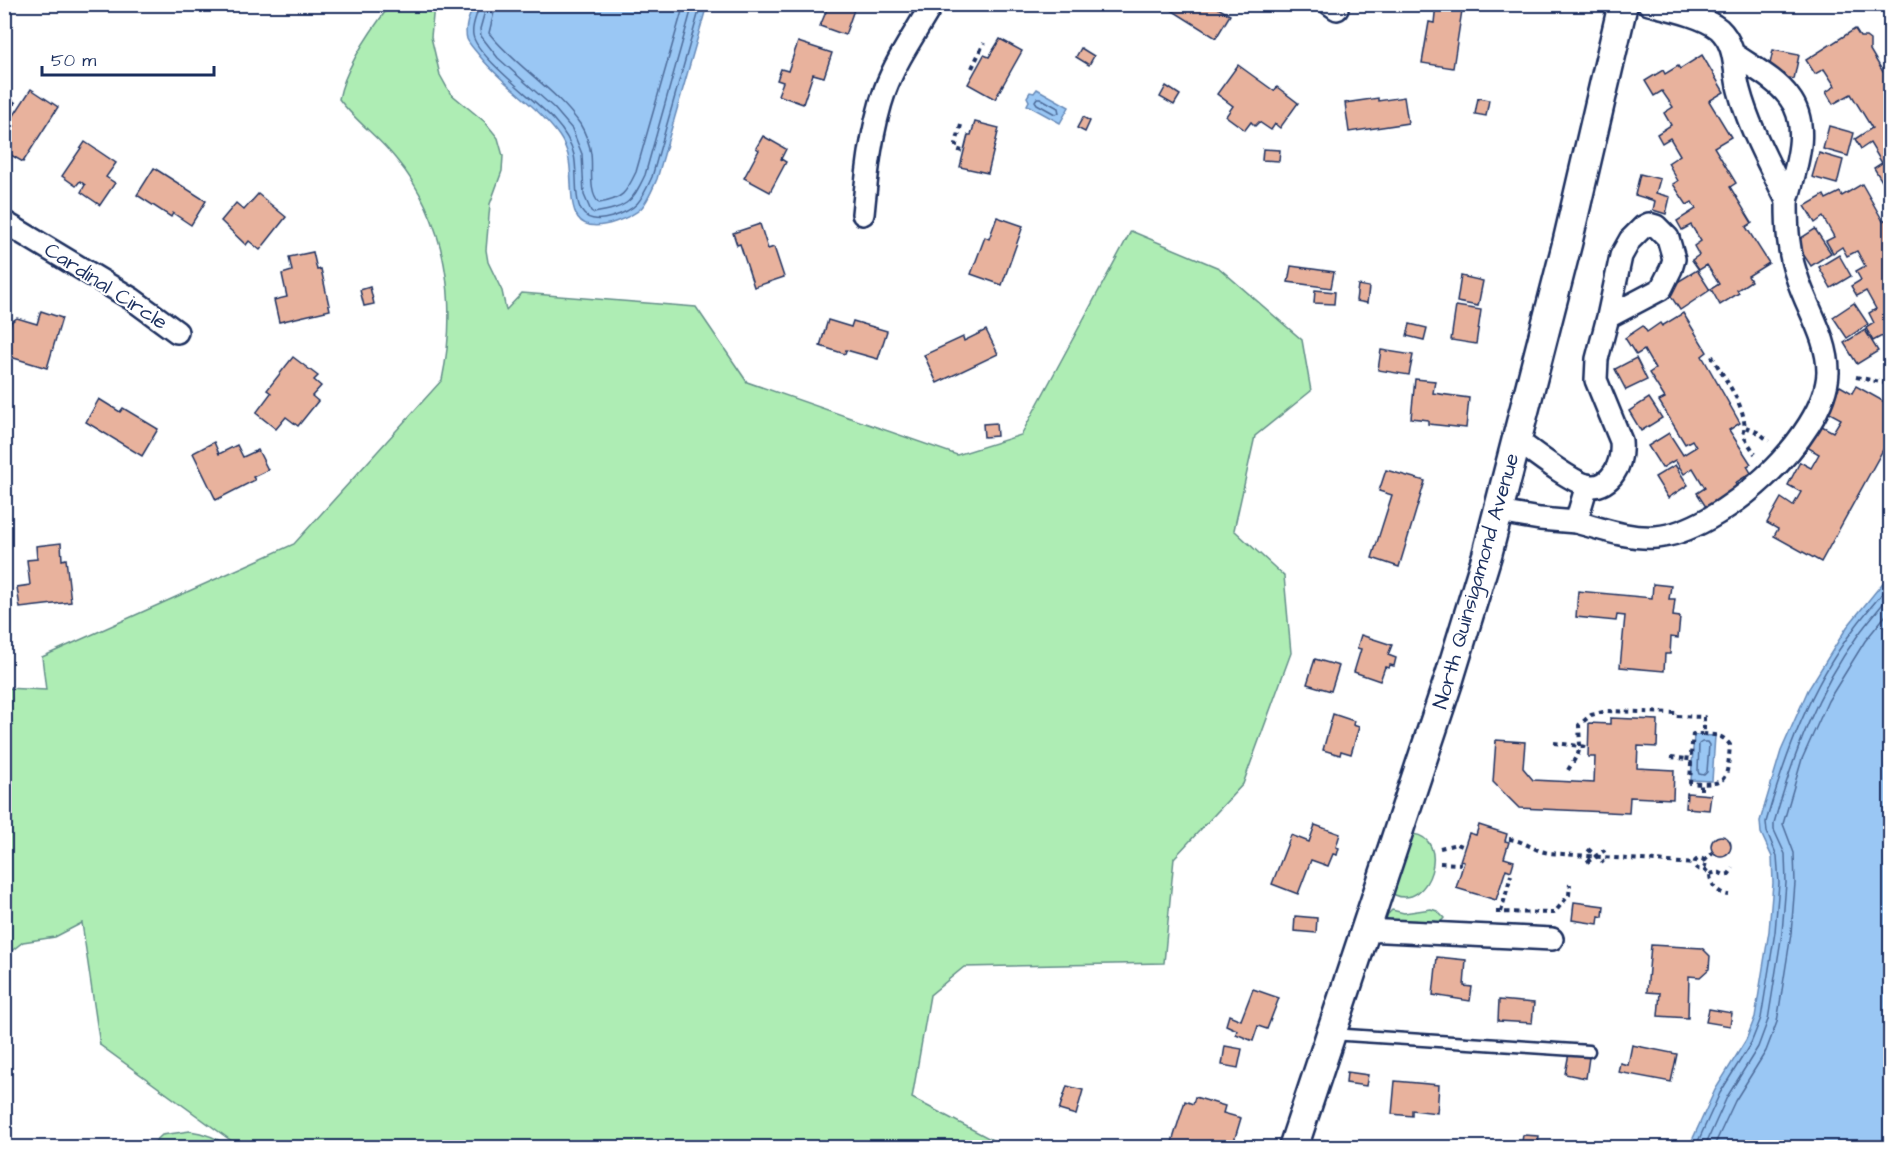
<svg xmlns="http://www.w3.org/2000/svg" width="1895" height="1152" font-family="'Architects Daughter',sans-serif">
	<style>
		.green { fill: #aeedb4; stroke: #648e89; stroke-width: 1.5 }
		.water { fill: #9ac7f4; stroke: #678ab8; stroke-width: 1.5 }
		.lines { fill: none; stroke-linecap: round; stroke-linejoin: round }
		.shore { stroke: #4e6c9a; stroke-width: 1.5 }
		.building { fill: #e8b29d; stroke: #1b2f5e; stroke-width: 1.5 }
		.service-casing { stroke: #1b2f5e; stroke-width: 15 }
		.minor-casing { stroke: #1b2f5e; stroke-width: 26 }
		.secondary-casing { stroke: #1b2f5e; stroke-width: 33 }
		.path { stroke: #1b2f5e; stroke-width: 4; stroke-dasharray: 4.5 4.5; stroke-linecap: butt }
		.service { stroke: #fff; stroke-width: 10 }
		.minor { stroke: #fff; stroke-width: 21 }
		.secondary { stroke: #fff; stroke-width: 28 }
		.labels { text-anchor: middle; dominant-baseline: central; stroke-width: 4.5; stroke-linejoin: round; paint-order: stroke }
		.street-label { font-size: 21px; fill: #1b2f5e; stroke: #fff }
	</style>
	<rect width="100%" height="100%" fill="#fff"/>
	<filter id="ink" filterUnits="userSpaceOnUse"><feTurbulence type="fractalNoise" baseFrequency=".0167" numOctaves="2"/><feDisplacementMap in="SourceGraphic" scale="12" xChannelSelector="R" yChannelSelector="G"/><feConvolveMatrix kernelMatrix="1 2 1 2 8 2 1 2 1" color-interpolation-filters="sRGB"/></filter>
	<g filter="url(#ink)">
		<g class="green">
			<path d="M 391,4 L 434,5 L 431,37 L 440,75 L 450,93 L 485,122 L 498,138 L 503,156 L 502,171 L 490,204 L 486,250 L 488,262 L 502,291 L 506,310 L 522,293 L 696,307 L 747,382 L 957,455 L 1021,435 L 1131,231 L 1219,268 L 1302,340 L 1311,391 L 1255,436 L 1234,530 L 1284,576 L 1291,653 L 1243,784 L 1174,858 L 1164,963 L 964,967 L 930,995 L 912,1098 L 998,1143 L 1145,1144 L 1151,1147 L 240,1147 L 100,1045 L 82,923 L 55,937 L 23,942 L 5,956 L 5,688 L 46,690 L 42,657 L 294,544 L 442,380 C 458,305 447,220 396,159 C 379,137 356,122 339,99 C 345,67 371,30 391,4 Z"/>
			<path d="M 1413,834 C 1451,838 1430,910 1395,895 L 1393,891 L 1410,838 Z"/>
			<polygon points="1431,909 1437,911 1444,918 1439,924 1386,922 1387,915 1392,910 1404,913"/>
			<path d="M 190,1131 C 206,1133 217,1138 230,1147 L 149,1147 L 162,1135 Z"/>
		</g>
		<g class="water">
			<path d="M 475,5 L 707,5 L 657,179 C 645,206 644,212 615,222 C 559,241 576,185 568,155 C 564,140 556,131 546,120 C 525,97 497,79 478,54 C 474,49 469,44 467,39 C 464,28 469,14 475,5 Z"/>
			<polygon points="1037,89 1069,107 1060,123 1027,105 1029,101 1027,97 1030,92 1034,93"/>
			<polygon points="1890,574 1890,1147 1689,1147 1715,1090 1746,1040 1755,1017 1769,931 1773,883 1772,857 1761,833 1760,821 1781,751 1808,690 1847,627"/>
			<polygon points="1694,735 1715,736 1712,781 1691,780"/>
		</g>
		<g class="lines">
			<g class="shore">
				<path d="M 479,4 C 478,15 471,24 473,35 C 476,56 538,102 554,120 C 564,131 571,141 574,155 C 580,182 566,231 612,217 C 638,209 641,201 652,177 L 701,4"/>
				<path d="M 487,4 L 480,29 L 481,36 L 498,58 L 554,108 L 572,129 L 582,154 L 584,195 L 591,211 L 594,213 C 626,207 631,205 645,175 L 693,4"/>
				<path d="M 496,4 L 489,33 C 515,66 558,91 580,124 C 585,132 590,145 591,154 C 593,169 588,192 599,203 C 623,199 626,193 636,172 L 684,4"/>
				<polygon points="1037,98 1040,98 1058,108 1059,113 1055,114 1037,104 1035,101"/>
				<polygon points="1702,742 1707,742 1709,745 1707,772 1704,775 1699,774 1698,771 1699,744"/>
				<path d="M 1695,1148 L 1720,1093 L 1751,1043 L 1761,1018 L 1775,932 L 1779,883 L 1777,856 L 1767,832 L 1766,822 C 1786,754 1810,687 1853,630 C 1864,614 1878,599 1890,584"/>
				<path d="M 1704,1148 L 1727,1097 L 1758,1047 L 1768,1020 L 1782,933 L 1786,883 L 1785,854 L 1774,830 L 1774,823 C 1793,756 1817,691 1858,635 C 1868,621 1880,608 1890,595"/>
				<polyline points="1713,1148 1735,1101 1766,1051 1777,1022 1791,934 1795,883 1794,853 1783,824 1802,759 1828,701 1865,641 1890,610"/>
			</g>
		</g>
		<g class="building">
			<polygon points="856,4 845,35 820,26 828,7 822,4"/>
			<polygon points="1166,4 1211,4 1230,15 1216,38 1165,6"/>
			<polygon points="1436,4 1463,4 1453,68 1422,63 1429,22 1434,23"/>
			<polygon points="1855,29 1860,37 1866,37 1870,40 1870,50 1883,72 1890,67 1890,178 1883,183 1874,168 1882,163 1870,143 1861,149 1855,139 1872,128 1851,94 1833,104 1826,92 1835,86 1824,69 1815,74 1806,60"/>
			<polygon points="1000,39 1022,51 995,99 968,84 984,55 989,57"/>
			<polygon points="798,42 832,53 824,77 813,74 803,104 778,95 783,82 777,80 781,69 788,71"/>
			<polygon points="1081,48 1094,56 1089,65 1076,57"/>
			<polygon points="1773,50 1799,55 1794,79 1768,73"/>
			<polygon points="1702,55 1724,92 1709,101 1731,137 1714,147 1736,183 1730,187 1752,223 1746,227 1769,263 1748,276 1751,281 1737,290 1739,293 1720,305 1711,289 1719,284 1707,265 1699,270 1692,260 1699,255 1694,246 1701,241 1691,225 1682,230 1677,221 1696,209 1692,202 1687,205 1673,184 1678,181 1668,163 1680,155 1670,138 1662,143 1657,134 1671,125 1664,113 1673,107 1662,91 1654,96 1645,81 1663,70 1665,74 1678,66 1680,69"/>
			<polygon points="1238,65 1274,91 1277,87 1298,103 1280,128 1275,124 1271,130 1259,122 1255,126 1251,122 1245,130 1226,116 1233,106 1217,94"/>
			<polygon points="1166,86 1180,95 1174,105 1160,97"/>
			<polygon points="31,89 58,107 23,162 4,151 4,141 14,126 9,123"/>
			<polygon points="1404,97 1408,123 1349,132 1345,103 1378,98 1378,101"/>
			<polygon points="1478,98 1489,100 1486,116 1475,114"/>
			<polygon points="1083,117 1090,121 1085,132 1077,128"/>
			<polygon points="975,122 999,128 988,173 960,167 968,135 971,135"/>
			<polygon points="1829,126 1854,133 1848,156 1823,149"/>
			<polygon points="763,136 786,149 781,159 786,162 770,192 744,178 759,150 756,148"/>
			<polygon points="85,142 116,163 106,177 115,183 100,205 81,192 85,185 80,181 76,186 62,176"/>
			<polygon points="1263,149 1280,150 1279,161 1262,160"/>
			<polygon points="1819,153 1843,160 1837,184 1812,177"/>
			<polygon points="154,168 206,201 191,225 173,213 171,217 137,195"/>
			<polygon points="1640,174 1660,179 1656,193 1670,197 1666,214 1653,210 1655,201 1635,195"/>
			<polygon points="1862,184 1883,221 1890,217 1890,350 1882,336 1873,341 1866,328 1874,323 1869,313 1876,309 1866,291 1857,296 1851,286 1861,280 1856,271 1865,266 1857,251 1847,256 1842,247 1833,253 1826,241 1834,237 1823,217 1815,223 1805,206 1824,195 1826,199 1840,192 1842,196"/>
			<polygon points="258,194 286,217 260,250 249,241 246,245 221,221 236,203 244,210"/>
			<polygon points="997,217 1023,226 1002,285 971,274 985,237 989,239"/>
			<polygon points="760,224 768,249 774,247 784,277 754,287 740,244 737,245 733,233"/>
			<polygon points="1815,229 1831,253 1811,266 1795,242"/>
			<polygon points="313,252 317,270 321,269 330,310 279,322 274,300 287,297 282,274 292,271 289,257"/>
			<polygon points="1839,255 1851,276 1831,288 1819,267"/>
			<polygon points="1291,266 1334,272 1331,288 1288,282"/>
			<polygon points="1697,270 1710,290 1680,310 1666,289"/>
			<polygon points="1461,276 1483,281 1478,306 1457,302"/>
			<polygon points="1358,285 1369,287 1367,303 1356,301"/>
			<polygon points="370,287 374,304 364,306 360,290"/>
			<polygon points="1315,290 1335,292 1334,304 1314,303"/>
			<polygon points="1854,303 1868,324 1847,338 1833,317"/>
			<polygon points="1456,306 1481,310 1476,344 1451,340"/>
			<polygon points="41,311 62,318 47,368 7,356 8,352 4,351 4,327 9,328 11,322 17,318 37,324"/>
			<polygon points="1683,313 1707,352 1702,356 1740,423 1729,430 1751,464 1747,466 1751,473 1735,483 1737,487 1723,496 1726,499 1708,510 1697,493 1705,488 1693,468 1684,474 1675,460 1662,468 1648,446 1669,433 1683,455 1696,447 1692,440 1685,444 1659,401 1665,398 1649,373 1655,369 1644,350 1636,355 1625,338 1643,326 1647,332 1660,323 1662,326"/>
			<polygon points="828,320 851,327 853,321 887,331 878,359 846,350 845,354 820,346"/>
			<polygon points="1410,324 1427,328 1424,340 1407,336"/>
			<polygon points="986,330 998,354 937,383 924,355 963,337 964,341"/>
			<polygon points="1865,330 1878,351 1857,364 1844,343"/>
			<polygon points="1381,350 1413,355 1409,375 1378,370"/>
			<polygon points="293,357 318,376 314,380 321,386 312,396 318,401 298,426 286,417 276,429 256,413 271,393 267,390"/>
			<polygon points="1636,358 1647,380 1626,390 1615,369"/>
			<polygon points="1415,379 1435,381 1433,393 1469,398 1466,428 1428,424 1428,420 1411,418"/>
			<polygon points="1840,386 1852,393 1856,386 1890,405 1890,437 1821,562 1774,536 1778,529 1767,523 1781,498 1793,506 1801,492 1788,485 1800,462 1811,468 1819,454 1807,447 1820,425 1833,432 1841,419 1826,411"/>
			<polygon points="1649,398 1662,418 1641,431 1629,411"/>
			<polygon points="99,399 120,412 123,408 158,429 142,456 86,422"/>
			<polygon points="996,423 997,436 984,437 983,424"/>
			<polygon points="214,442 219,454 237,445 243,457 258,450 268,470 253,477 255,480 216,500 193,453"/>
			<polygon points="1675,465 1688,485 1668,498 1655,477"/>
			<polygon points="1386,470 1425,481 1399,567 1372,558 1392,495 1379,491"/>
			<polygon points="61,543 62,560 66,559 71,602 20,608 17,587 30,585 27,560 37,559 36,546"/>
			<polygon points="1653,584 1671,586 1669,599 1675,599 1673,616 1680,617 1678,638 1671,637 1670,654 1665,654 1664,671 1620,667 1625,616 1617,615 1616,621 1576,617 1578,591 1652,598"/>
			<polygon points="1361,635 1392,645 1388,655 1396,658 1394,666 1390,665 1389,668 1385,667 1380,681 1354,672 1361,649 1357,648"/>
			<polygon points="1315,659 1339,666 1331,691 1307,684"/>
			<polygon points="1333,714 1354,721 1353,725 1359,727 1351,754 1341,751 1340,755 1323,750"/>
			<polygon points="1610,718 1658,720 1657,747 1638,746 1637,768 1674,770 1673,799 1630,797 1629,813 1519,808 1493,782 1496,740 1525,742 1523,768 1533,780 1594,783 1595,757 1588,757 1589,723 1610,724"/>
			<polygon points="1687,793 1711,795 1709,810 1686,808"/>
			<polygon points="1315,825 1340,834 1336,847 1339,848 1337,855 1333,854 1328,866 1311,860 1298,894 1272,884 1291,835 1309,842"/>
			<polygon points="1479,825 1507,834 1505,841 1509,842 1504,858 1514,861 1511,871 1506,869 1496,900 1456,888 1464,862 1460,861 1469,833 1476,835"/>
			<circle cx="1721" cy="846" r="10"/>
			<polygon points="1574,902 1604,906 1603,917 1599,916 1598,924 1572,920"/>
			<polygon points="1295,916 1317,918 1316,933 1294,931"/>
			<polygon points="1651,945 1702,948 1710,956 1709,969 1700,977 1689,976 1688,1018 1658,1016 1660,993 1647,992"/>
			<polygon points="1437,957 1466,960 1464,986 1472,987 1470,1001 1433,995"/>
			<polygon points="1253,989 1279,998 1267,1029 1258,1026 1253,1041 1236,1034 1237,1030 1226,1025 1229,1015 1241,1020"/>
			<polygon points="1499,1000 1534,1003 1532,1023 1498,1021"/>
			<polygon points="1709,1009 1732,1013 1730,1026 1706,1022"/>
			<polygon points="1632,1045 1677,1054 1671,1082 1618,1072 1620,1063 1628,1065"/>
			<polygon points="1225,1046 1242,1049 1238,1068 1222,1065"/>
			<polygon points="1569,1053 1589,1057 1586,1078 1565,1074"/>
			<polygon points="1347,1072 1368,1075 1366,1086 1346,1083"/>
			<polygon points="1395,1081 1439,1085 1437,1113 1412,1110 1412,1116 1392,1114"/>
			<polygon points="1067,1086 1083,1090 1076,1115 1059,1110"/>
			<polygon points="1195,1097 1225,1106 1223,1113 1241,1118 1232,1148 1214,1148 1204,1144 1203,1148 1188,1148 1172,1142 1185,1101 1193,1104"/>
			<polygon points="1523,1135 1539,1136 1538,1148 1521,1148"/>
		</g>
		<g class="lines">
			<g class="service-casing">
				<polyline id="service" points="1331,1034 1589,1051"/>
			</g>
			<g class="minor-casing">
				<g id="minor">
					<polyline points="1330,4 1337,9"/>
					<path d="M 1649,4 C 1669,9 1703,16 1719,29 C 1737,46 1733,68 1739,90 C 1749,128 1770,165 1787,201 C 1795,170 1812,126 1789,97 C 1776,79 1752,67 1734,54"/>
					<path d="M 863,214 C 867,173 871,130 885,90 C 896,60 916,32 932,4"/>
					<polyline points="4,222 132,299 177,332"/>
					<path d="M 1518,441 C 1533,452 1574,484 1590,486 C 1600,487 1609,481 1614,473 C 1621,463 1622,453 1621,441 L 1596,380 L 1597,359 L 1608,317 L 1621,256 L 1630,240 L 1643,227 L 1649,224 L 1656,226 L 1668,238 L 1674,259 L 1671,269 L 1661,289 L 1608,317"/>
					<path d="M 1587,485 L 1576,522 C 1602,529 1629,539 1656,537 C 1719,532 1826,437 1828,372 C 1828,338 1807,309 1797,277 C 1788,252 1787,228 1787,201"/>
					<polyline points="1499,512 1540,519 1576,522"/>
					<polyline points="1364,930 1552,939"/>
				</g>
			</g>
			<g class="secondary-casing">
				<polyline id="secondary" points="1293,1148 1449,679 1487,555 1567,244 1623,4"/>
			</g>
			<g class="path">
				<polyline points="972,68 984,43"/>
				<polyline points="4,97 19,106"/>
				<polyline points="961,125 956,144 956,149 962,151"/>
				<path d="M 1712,356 C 1723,378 1751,411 1743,435 L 1755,454"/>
				<polyline points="1856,377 1890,384"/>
				<polyline points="1746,427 1759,433 1769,441"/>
				<polyline points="1554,743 1588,747"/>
				<polyline points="1671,757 1687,759"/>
				<path d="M 1568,770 L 1578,754 L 1580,746 L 1579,725 L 1591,715 L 1607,711 L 1676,713 L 1676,716 L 1704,717 L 1704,734 L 1693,734 L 1691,754 L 1688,754 L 1687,763 L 1691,763 L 1690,783 C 1728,786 1727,781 1730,745 C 1723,735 1716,735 1704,734"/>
				<polyline points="1701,790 1701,784"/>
				<path d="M 1509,839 C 1526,841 1531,850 1549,853 L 1695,864"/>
				<polyline points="1440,848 1457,844 1465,847"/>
				<polyline points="1588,849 1604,863"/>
				<circle cx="1700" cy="864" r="5.5"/>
				<polyline points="1704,861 1713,853"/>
				<polyline points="1587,862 1605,850"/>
				<polyline points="1440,863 1461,864"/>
				<path d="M 1704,869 L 1710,874 C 1710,884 1718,894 1729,895"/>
				<polyline points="1710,874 1718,872 1724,875 1729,874 1733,868"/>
				<polyline points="1496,912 1554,913 1569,895 1570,884"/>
				<polyline points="1501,912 1511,875"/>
			</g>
			<use href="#service" class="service"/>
			<use href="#minor" class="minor"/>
			<use href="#secondary" class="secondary"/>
		</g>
	</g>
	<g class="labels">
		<g class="street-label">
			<text transform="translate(106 286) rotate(33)">Cardinal Circle</text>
			<text transform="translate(1476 581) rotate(-74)">North Quinsigamond Avenue</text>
		</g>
	</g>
	<rect width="1895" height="1152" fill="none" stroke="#fff" stroke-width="24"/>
	<rect x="12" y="12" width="1871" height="1128" fill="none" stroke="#1b2f5e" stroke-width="2" filter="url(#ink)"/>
	<path d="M42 66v9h172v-9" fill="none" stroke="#1b2f5e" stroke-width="3"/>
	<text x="51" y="66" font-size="18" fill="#1b2f5e" stroke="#ffffff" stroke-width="4.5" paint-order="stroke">50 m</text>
</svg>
